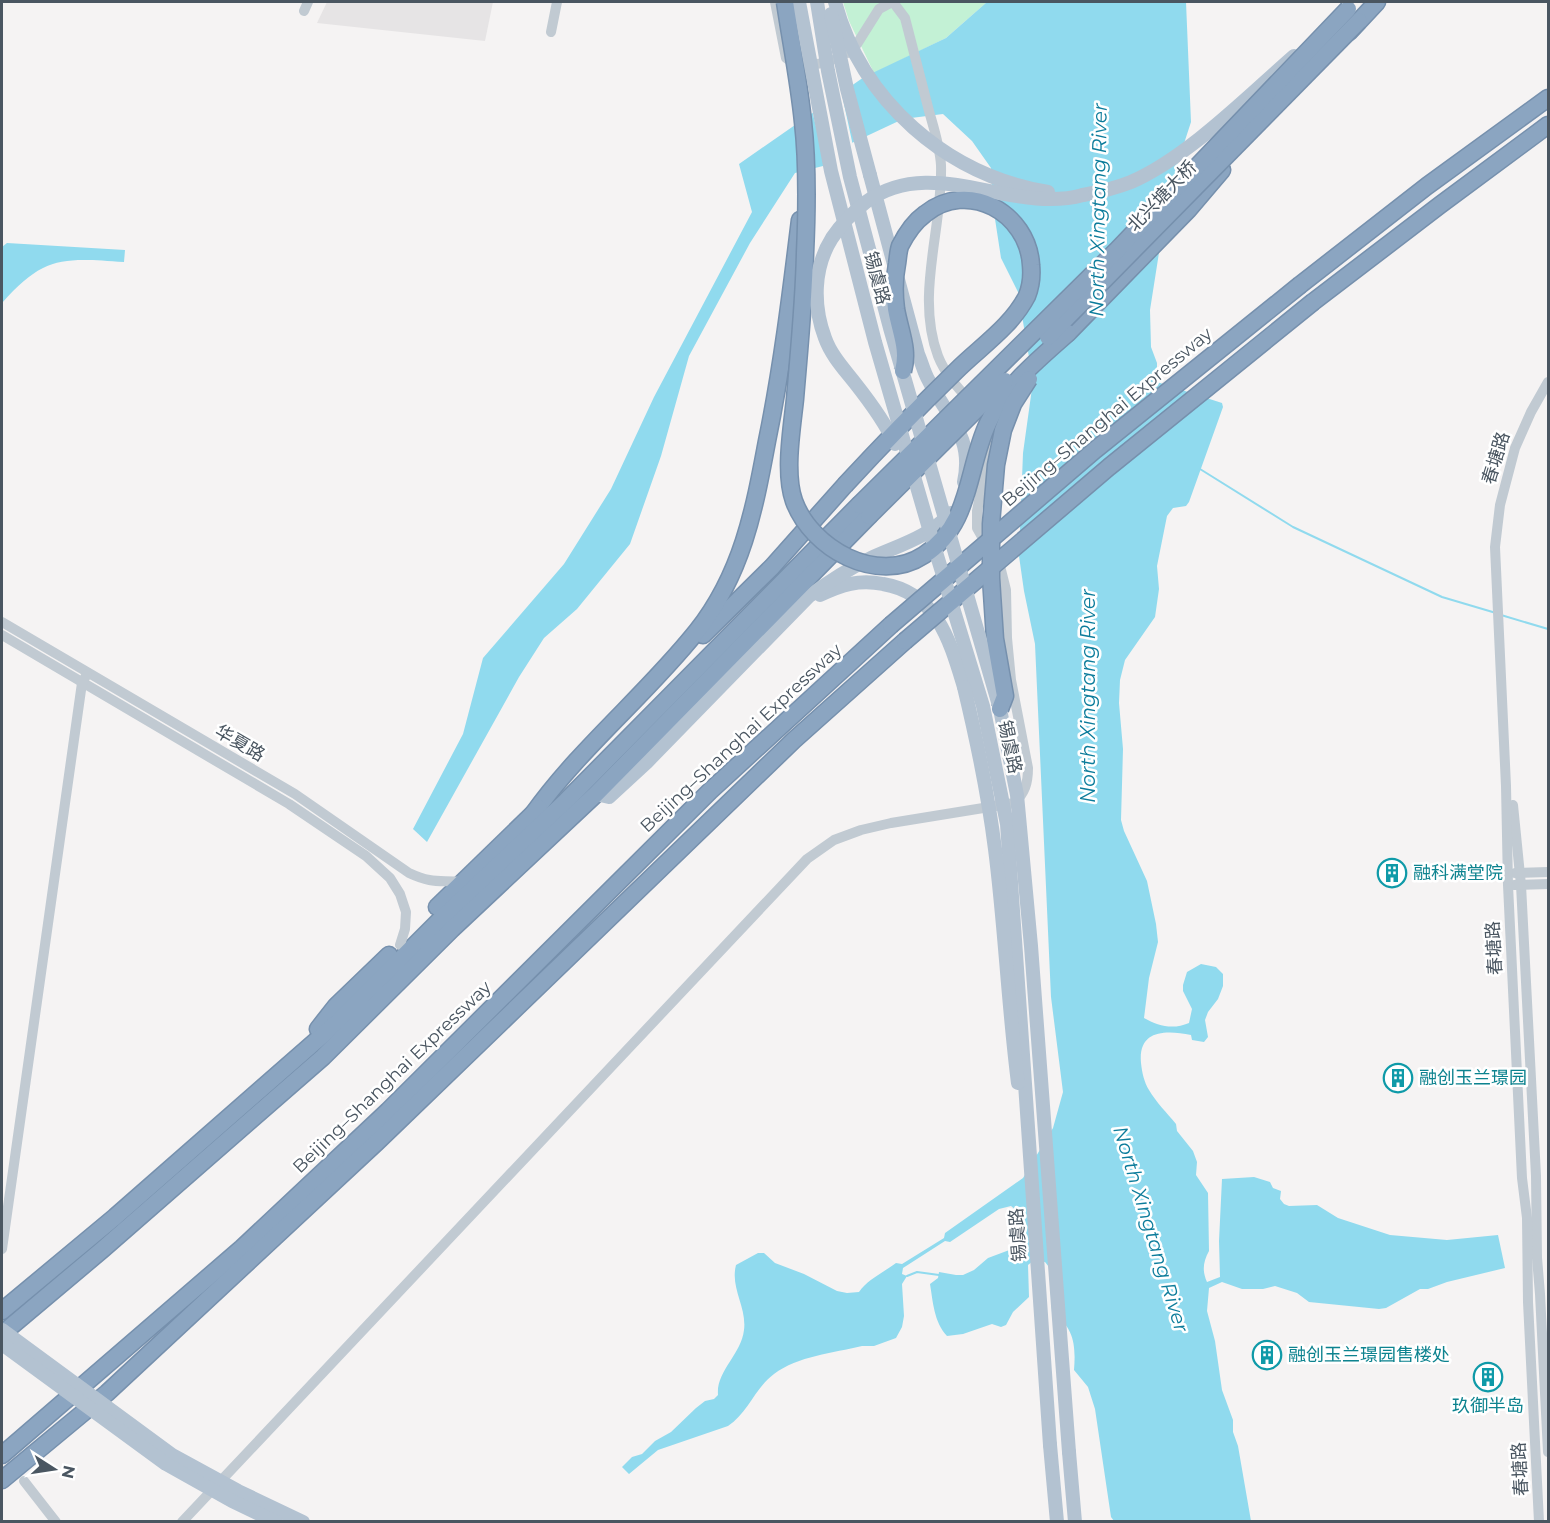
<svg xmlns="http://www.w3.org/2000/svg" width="1550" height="1523" font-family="Montserrat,'Noto Sans SC',sans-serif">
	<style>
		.education { fill: #e6e4e5 }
		.green { fill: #c3f1d5 }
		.water { fill: #90daee }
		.pier { fill: #f5f3f3 }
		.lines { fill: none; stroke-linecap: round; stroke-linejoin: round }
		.stream { stroke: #90daee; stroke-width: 2 }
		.highway-casing { stroke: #7690ad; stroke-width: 19 }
		.minor { stroke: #c1cad2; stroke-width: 10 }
		.major { stroke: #b3c2d1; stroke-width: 14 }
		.highway { stroke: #8ba5c1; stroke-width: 16 }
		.highway-bridge-casing { stroke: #7690ad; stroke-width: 19; stroke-linecap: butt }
		.major-bridge { stroke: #b3c2d1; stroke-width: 14 }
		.highway-bridge { stroke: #8ba5c1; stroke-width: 16 }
		.labels { text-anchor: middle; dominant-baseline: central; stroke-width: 5; stroke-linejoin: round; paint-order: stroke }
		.street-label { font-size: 18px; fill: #4a5661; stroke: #fff }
		.culture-label { font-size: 18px; fill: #0d838f; stroke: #fff; text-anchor: start }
		.water-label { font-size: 20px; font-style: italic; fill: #0c7c9b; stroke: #fff }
	</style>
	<rect width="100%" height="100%" fill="#f5f3f3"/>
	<polygon class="education" points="327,2 493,2 485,41 317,23"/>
	<polygon class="green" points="843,2 987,2 946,38 874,73 849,21"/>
	<g class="water">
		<path d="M 987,2 L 1186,2 L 1191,122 L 1176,168 L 1161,240 L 1150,310 L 1151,347 L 1157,363 L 1157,382 L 1222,403 L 1223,407 L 1189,502 L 1186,506 L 1173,508 L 1167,516 L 1157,566 L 1159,589 L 1155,617 L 1125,660 L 1120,680 L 1119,703 L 1123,749 L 1121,820 L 1124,831 L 1147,881 L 1156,924 L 1158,942 L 1149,978 L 1144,1018 C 1158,1026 1173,1030 1189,1023 L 1192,1009 L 1183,991 L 1183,985 L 1187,972 L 1201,964 L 1216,967 L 1223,974 L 1223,986 L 1218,999 L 1208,1012 L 1205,1020 L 1208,1037 L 1204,1042 L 1192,1040 L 1191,1035 C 1165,1030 1138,1030 1141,1063 C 1142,1072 1144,1082 1149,1090 C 1156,1102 1167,1113 1176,1124 L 1177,1131 L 1193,1151 L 1197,1162 L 1196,1175 L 1208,1193 L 1209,1251 C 1203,1262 1202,1271 1207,1282 L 1220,1277 L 1219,1241 L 1222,1179 L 1254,1177 L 1270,1182 L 1273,1188 L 1281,1191 L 1280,1199 L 1284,1204 L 1289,1206 L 1317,1205 L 1338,1218 L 1390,1235 L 1447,1240 L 1498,1235 L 1505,1268 L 1447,1282 L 1428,1289 L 1420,1289 L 1386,1308 L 1379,1309 L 1309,1302 L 1297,1293 L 1275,1286 L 1263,1289 L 1242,1289 L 1222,1282 L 1209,1288 L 1207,1311 L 1215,1341 L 1222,1390 L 1233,1420 L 1233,1432 L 1238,1446 L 1251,1521 L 1114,1521 L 1111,1517 L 1095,1409 L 1088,1387 L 1074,1370 C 1076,1345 1074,1327 1052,1312 L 1049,1267 L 1045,1262 L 1033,1261 L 1028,1265 L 1029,1297 L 1013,1312 L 1006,1325 L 1001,1327 L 992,1324 L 963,1334 L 947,1336 C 934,1322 933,1302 930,1284 L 938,1278 L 939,1272 L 956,1275 L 963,1275 L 974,1270 L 988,1258 L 1012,1249 L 1020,1242 L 1022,1236 L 1018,1212 L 1011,1206 L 999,1209 L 950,1242 L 945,1241 L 903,1268 L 902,1274 L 907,1276 L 902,1284 L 904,1316 L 902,1327 L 896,1338 L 874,1346 L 862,1346 C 833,1353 798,1356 774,1374 C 755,1388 748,1413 728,1426 L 658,1450 L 629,1474 L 622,1467 L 632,1457 L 642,1454 L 655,1441 L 671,1432 L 696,1408 L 705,1401 L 714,1399 L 718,1395 C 716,1371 741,1355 744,1330 C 747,1307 730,1288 736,1265 L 758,1253 L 764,1253 L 775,1263 L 804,1274 L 837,1291 L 847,1293 L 859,1292 C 867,1280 884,1272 896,1263 L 902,1264 L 944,1238 L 945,1233 L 1023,1178 L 1053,1128 L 1063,1092 L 1051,997 L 1035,644 L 1024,591 L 1019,556 L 1023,453 L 1033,381 L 1018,292 L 1001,258 L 993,206 L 991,168 L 972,141 L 943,114 L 903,119 L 839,149 L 823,166 L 795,173 L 750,243 L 689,356 L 661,456 L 630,544 L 577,609 L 544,638 L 519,677 L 427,842 L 413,829 L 463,734 L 483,658 L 564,564 L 611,489 L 654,397 L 752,212 L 739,164 L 864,77 L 946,38 Z"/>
		<path d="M 7,243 L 125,250 L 124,262 C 64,258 44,255 2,303 L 2,247 Z"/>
	</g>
	<polygon class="pier" points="841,90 853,146 841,152 826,168 812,110"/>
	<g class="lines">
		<g class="stream">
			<polyline points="1200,469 1293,527 1442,597 1496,613"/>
			<polyline points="1501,615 1548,629"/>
			<polyline points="907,1276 917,1272 939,1275"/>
		</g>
		<g class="highway-casing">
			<g id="highway">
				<polyline points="1349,32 1377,2"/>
				<polyline points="1300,285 1427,186 1548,98"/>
				<polyline points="1313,302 1440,205 1548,125"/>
				<polyline points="1068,333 1188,210 1222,170"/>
				<polyline points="703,635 772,567 845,485"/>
				<path d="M 533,814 C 581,747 646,695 697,631 C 742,574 754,511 767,441 C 782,368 791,294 800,220"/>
				<polyline points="437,907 539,808"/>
				<polyline points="318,1029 336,1006 389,955"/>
				<polyline points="2,1311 115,1217 341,1019 442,918 566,801 859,505"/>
				<polyline points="2,1334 103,1249 323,1057 452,929 596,794 869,516"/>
				<polyline points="2,1455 242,1248 388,1111 710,791 891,625"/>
				<polyline points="2,1480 107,1393 377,1142 794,740 905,641"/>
			</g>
		</g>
		<g class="minor">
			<path d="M 775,2 L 786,58 C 799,69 817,65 832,60"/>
			<path d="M 893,2 L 905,18 C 913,49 921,80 929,111 C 934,129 940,147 941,165 C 943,228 915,295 938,356 C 945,374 958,388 970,401"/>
			<polyline points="304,11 308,2"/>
			<polyline points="551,32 557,2"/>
			<polyline points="848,53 857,44 879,9 892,2"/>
			<path d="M 2,622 L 295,794 L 409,873 C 433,884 438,880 462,882"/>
			<polyline points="2,635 289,804 366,856 390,878 400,894 406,912 405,929 400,945"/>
			<polyline points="1513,805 1521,885 1536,1176 1537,1258 1540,1294 1548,1452"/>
			<polyline points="1515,873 1548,872"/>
			<polyline points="1514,885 1548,884"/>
			<polyline points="2,1249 82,683 87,674"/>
			<polyline points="24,1481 56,1522"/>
			<path d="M 182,1522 L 807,859 L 834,840 L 861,830 L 891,823 L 1014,803 C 1025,793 1028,783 1028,768 L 1011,680 L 1007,638 L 1006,590 L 1001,570 L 977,528 L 977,511 L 991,440 L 988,426"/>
			<polyline points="1539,1522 1528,1302 1527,1218 1522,1178 1508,885 1506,786 1495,547 1500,505 1515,448 1531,412 1548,382"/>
		</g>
		<g class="major">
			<path d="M 870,175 L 918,354 C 922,363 924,373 929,381 C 947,417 974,436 964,482"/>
			<path d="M 1083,195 C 1099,192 1116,188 1131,182 C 1188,157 1247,97 1294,56"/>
			<path d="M 820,595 C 841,585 859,579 883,584 C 937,593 950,641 964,687"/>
			<path d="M 596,794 L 609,797 L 647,762 L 808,597 C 828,582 848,569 871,558 C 902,544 927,538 951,513"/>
			<polyline points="1050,1445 1057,1522"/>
			<polyline points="1069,1452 1075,1522"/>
		</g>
		<use href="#highway" class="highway"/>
		<g class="highway-bridge-casing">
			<g id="highway-bridge">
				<path d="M 785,2 C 791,42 799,82 803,122 C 808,166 807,210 805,253 C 804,302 799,350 795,399 C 792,428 784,473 794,501 C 811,548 877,586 924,555 C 972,524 966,470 988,423 C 1005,386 1038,360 1068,333"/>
				<polyline points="1048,337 1359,21"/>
				<path d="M 845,485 C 881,446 918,408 956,371 C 980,347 1011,327 1027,296 C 1031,286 1032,275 1031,265 C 1028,213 968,179 925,214 C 914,222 906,234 900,246 C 898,252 898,258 897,264 C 894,279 894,294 896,309 C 900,332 909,349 903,371"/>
				<polyline points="859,505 1116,251 1348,9"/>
				<polyline points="869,516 1005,381"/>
				<polyline points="891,625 1095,450 1300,285"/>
				<polyline points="905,641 1109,467 1313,302"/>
				<polyline points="1000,709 1005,696 995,639 991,578 991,524 996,465 1003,430 1013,404 1029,379"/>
			</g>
		</g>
		<g class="major-bridge">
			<polyline points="799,2 831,171 875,342 935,549 983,706 1007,824 1050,1445"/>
			<polyline points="817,2 828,71 850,177 890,328 1000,709 1017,795 1031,946 1069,1452"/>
			<path d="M 835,2 C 862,101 946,175 1048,192"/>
			<polyline points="831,14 847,89 870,175"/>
			<path d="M 895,444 C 885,422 870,402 855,383 C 844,369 831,355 825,338 C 813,306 813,268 832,238 C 842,223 853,212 866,202 C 932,153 1011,215 1083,195"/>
			<path d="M 964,687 C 977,741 988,794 995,849 C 1005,927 1008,1005 1018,1083"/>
			<polyline points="2,1330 172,1455 238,1491 303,1522"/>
			<polyline points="2,1344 166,1464 232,1501 276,1522"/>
		</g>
		<use href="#highway-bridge" class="highway-bridge"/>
	</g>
	<defs>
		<g id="building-ring" transform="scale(1.5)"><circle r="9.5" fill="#fff" stroke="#0f9aa8" stroke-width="1.5"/><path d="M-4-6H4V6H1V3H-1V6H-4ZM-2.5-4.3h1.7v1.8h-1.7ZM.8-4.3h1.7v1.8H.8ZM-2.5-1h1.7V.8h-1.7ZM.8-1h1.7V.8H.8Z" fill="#0f9aa8"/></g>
	</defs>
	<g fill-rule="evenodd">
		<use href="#building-ring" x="1392" y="873"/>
		<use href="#building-ring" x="1398" y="1078"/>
		<use href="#building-ring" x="1267" y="1355"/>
		<use href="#building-ring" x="1488" y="1377"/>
	</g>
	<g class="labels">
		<g class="street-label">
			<text transform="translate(1162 196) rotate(-46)">北兴塘大桥</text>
			<text transform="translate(877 278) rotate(75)">锡虞路</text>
			<text transform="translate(1107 417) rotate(-40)">Beijing–Shanghai Expressway</text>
			<text transform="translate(1496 458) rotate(-73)">春塘路</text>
			<text transform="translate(741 738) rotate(-43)">Beijing–Shanghai Expressway</text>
			<text transform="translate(240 743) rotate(30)">华夏路</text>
			<text transform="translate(1010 747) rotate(78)">锡虞路</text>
			<text transform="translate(1494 948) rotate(-93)">春塘路</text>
			<text transform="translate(392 1077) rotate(-44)">Beijing–Shanghai Expressway</text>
			<text transform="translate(1018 1235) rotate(-94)">锡虞路</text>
			<text transform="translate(1520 1469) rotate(-93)">春塘路</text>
		</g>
		<g class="culture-label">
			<text x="1413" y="873">融科满堂院</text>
			<text x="1419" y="1078">融创玉兰璟园</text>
			<text x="1288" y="1355">融创玉兰璟园售楼处</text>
			<text x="1488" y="1406" text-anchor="middle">玖御半岛</text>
		</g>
		<g class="water-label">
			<text transform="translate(1098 210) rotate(-89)">North Xingtang River</text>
			<text transform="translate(1088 696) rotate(-90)">North Xingtang River</text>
			<text transform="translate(1151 1229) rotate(73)">North Xingtang River</text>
		</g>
	</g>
	<rect width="1550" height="1523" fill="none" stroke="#4a5661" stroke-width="6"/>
	<g transform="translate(54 1469) rotate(102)" stroke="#ffffff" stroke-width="4.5" paint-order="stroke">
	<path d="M0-4.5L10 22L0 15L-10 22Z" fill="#4a5661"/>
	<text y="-9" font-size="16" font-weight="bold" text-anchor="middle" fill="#4a5661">N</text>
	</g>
</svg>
